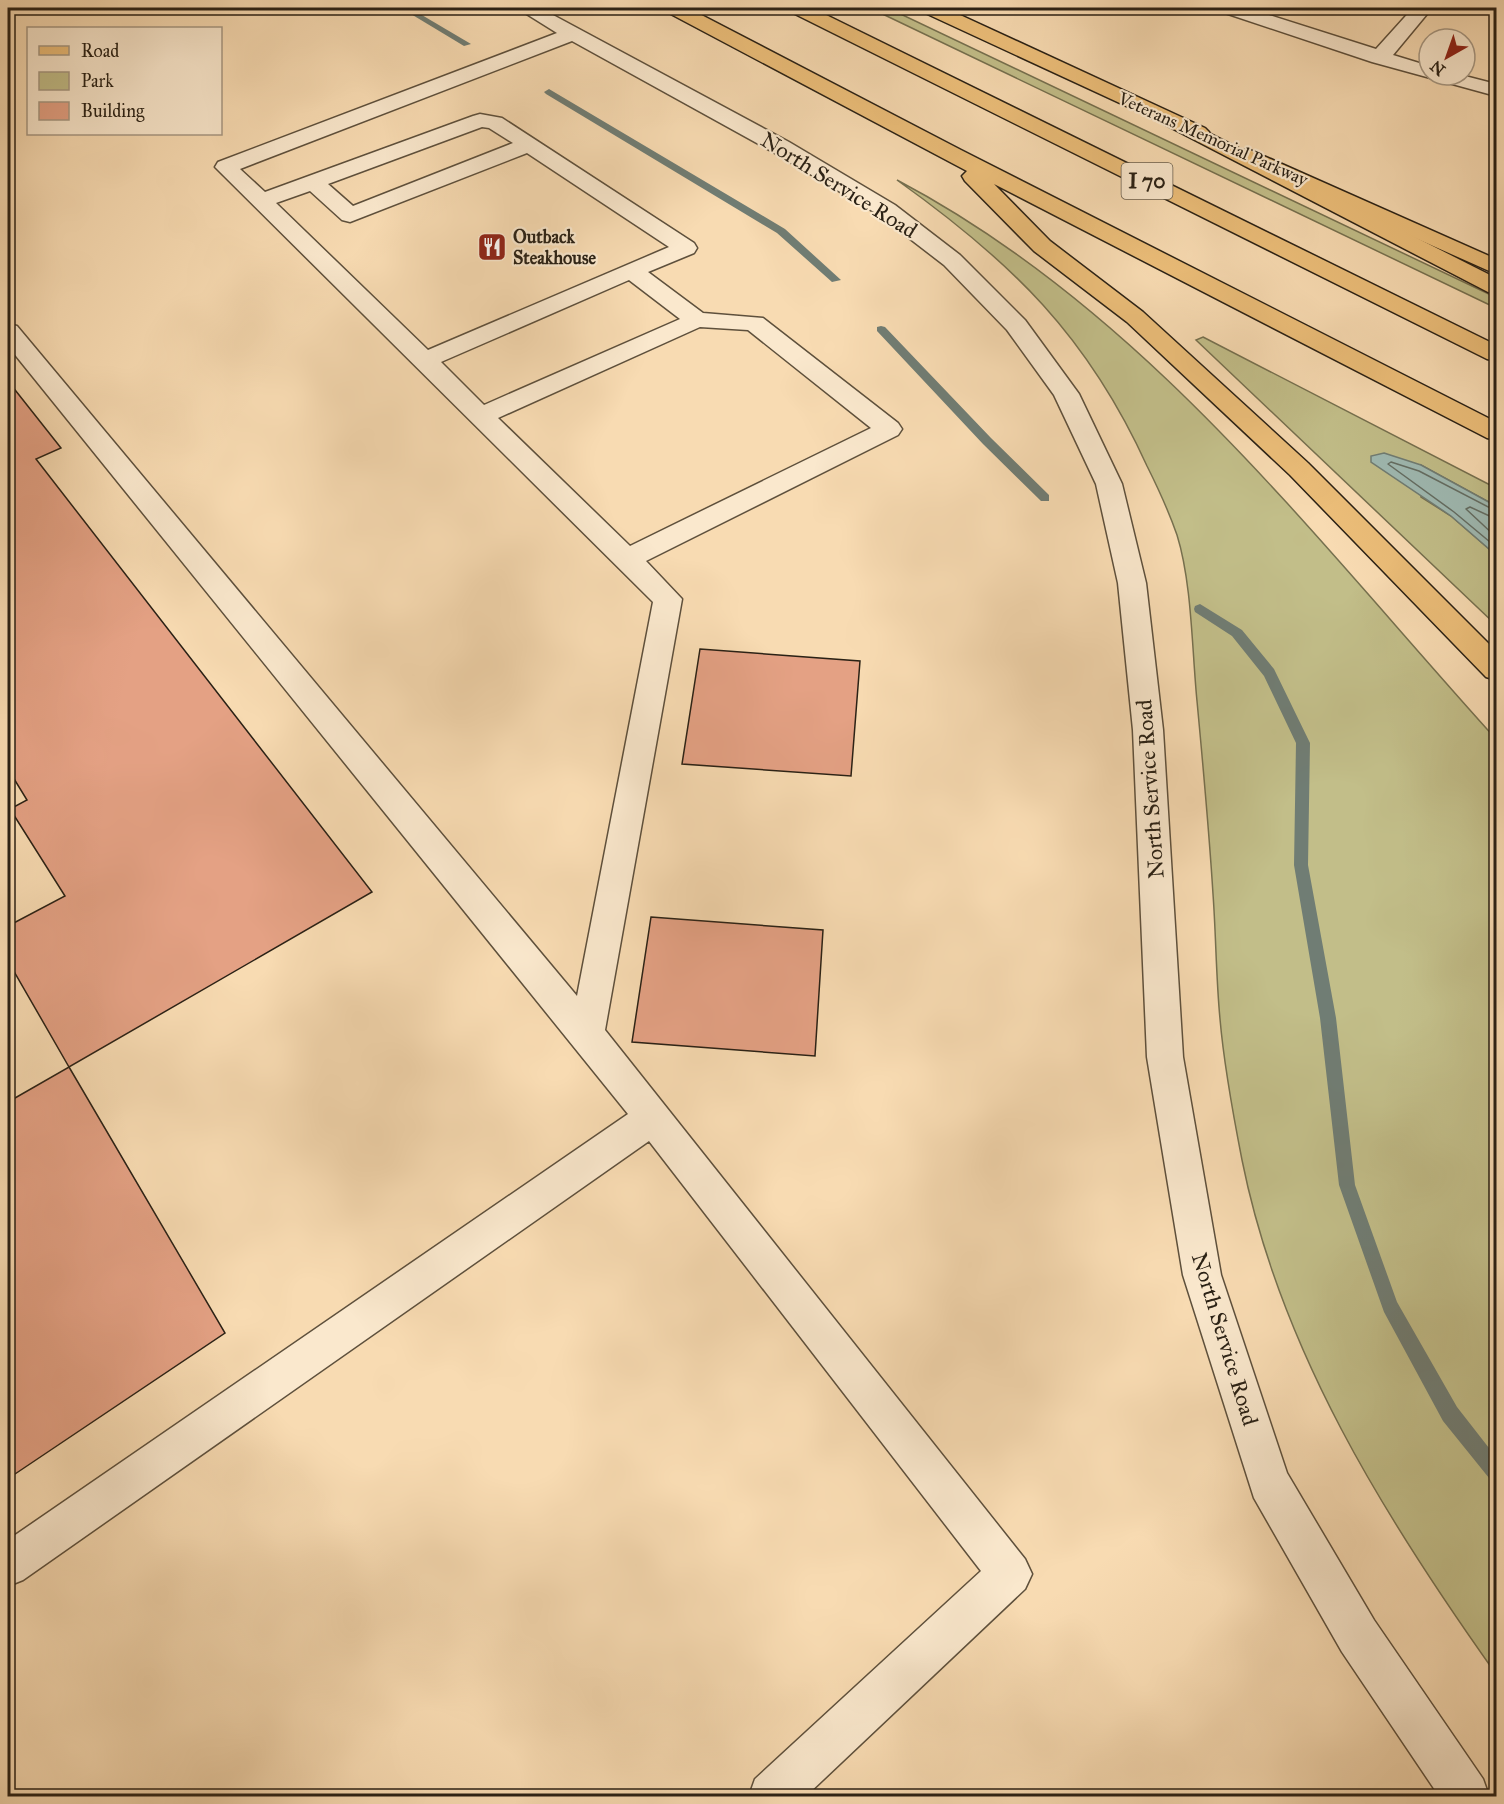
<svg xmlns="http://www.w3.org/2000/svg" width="1504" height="1804" font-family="'IM FELL Great Primer',serif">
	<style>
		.green { fill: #c2be89; stroke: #76704f; stroke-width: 1.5 }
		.water { fill: #9fbab3; stroke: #707d74; stroke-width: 1.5 }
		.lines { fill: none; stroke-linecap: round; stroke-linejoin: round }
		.shore { stroke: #646e64; stroke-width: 1.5 }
		.stream { fill: #707d74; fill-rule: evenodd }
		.building { fill: #e4a184; stroke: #2a2115; stroke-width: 1.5 }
		.minor-casing { stroke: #5e503c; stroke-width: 3 }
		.major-casing { stroke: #2a2115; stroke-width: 3 }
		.highway-casing { stroke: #2a2115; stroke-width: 3 }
		.minor { fill: #fae8cd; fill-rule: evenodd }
		.major { fill: #ecbe79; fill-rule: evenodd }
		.highway { fill: #ecbe79; fill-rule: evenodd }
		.labels { text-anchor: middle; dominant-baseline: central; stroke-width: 4.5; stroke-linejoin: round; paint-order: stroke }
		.far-street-label { font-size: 18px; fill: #2a2115; stroke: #fae8cd }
		.far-poi-label { font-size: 18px; font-weight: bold; fill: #2a2115; stroke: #fae8cd; text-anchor: start }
		.shield { fill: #fae8cd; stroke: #685d4c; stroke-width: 1.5 }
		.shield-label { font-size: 21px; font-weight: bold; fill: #2a2115 }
		.street-label { font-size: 22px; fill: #2a2115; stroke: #fae8cd }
	</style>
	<rect width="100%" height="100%" fill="#f8dbb2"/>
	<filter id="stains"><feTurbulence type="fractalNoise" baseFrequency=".00333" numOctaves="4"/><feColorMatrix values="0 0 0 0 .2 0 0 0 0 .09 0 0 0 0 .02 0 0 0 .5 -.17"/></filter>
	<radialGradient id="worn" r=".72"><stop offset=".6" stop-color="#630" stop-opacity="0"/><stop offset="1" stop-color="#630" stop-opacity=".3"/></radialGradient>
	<g class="green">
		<polygon points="870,8 888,8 1493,296 1496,297 1496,308"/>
		<path d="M 897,180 C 1144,310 1313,537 1496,739 L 1496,1674 C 1385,1518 1280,1350 1242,1160 C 1233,1114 1224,1066 1220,1019 C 1216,977 1216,935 1213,894 C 1209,829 1203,765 1197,701 C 1192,651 1192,583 1177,535 C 1169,512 1158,488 1147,466 C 1088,336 1012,262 897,180 Z"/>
		<polygon points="1203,337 1496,488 1496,506 1421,465 1421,497 1451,516 1496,555 1496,625 1196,340"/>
	</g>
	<polygon class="water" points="1384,453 1421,465 1496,506 1496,555 1451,516 1371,462 1371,456"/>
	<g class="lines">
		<g class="shore">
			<polyline points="1496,511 1419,471 1391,462 1388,464 1454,512 1496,547"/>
			<polyline points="1496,519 1470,507 1466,509 1496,537"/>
		</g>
		<g class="stream">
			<polygon points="401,8 410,8 471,44 464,46"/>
			<polygon points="549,89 785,229 841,280 832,282 777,233 546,94 544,92"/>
			<polygon points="881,326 885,327 991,438 1049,495 1049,501 1041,501 983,444 877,331 877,327"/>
			<polygon points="1200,604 1242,630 1274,669 1310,743 1308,865 1336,1018 1355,1185 1397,1302 1457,1407 1496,1457 1496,1480 1489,1478 1443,1421 1384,1312 1339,1185 1320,1018 1294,865 1296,743 1264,676 1232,636 1195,612 1194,609 1195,606"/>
		</g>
	</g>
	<g class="building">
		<polygon points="8,381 61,448 36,459 372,892 69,1067 8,961 8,926 65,896 10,809 27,800 8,769"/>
		<polygon points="700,649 860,661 851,776 682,764"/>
		<polygon points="651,917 823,930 815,1056 632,1042"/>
		<polygon points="69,1067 225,1333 12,1476 8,1467 8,1102"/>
	</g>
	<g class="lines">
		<g class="minor-casing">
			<g id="minor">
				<path d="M 517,8 L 540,8 L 789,142 L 895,205 L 960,255 L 1025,320 L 1079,394 L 1122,484 L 1146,583 L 1163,730 L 1183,1057 L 1221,1275 L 1287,1473 L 1374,1620 L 1483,1779 L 1489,1796 L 1439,1796 L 1342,1652 L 1254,1498 L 1183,1275 L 1147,1057 L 1133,730 L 1118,583 L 1096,484 L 1054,395 L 1007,330 L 944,265 L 879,215 L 773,152 L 572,41 L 240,169 L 265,192 L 473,116 L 480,114 L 502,118 L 694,243 L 697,248 L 694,253 L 648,272 L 703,313 L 763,318 L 898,423 L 902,429 L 898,435 L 646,561 L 682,599 L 605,1030 L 1025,1559 L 1032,1574 L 1025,1589 L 806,1796 L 749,1796 L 755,1779 L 981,1571 L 649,1141 L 23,1580 L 8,1586 L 8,1540 L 628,1114 L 8,346 L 8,324 L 17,326 L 577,996 L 653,602 L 215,167 L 218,162 L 557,33 ZM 482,127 L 489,128 L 513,143 L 353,206 L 328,184 ZM 527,153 L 669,247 L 428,350 L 276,203 L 310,191 L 342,220 L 350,222 ZM 629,280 L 680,319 L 484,405 L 441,362 ZM 700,327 L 748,330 L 871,428 L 630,546 L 498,418 Z"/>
				<polygon points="1219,8 1247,8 1376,49 1413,8 1432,8 1393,55 1429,66 1429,75 1461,75 1496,84 1496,96 1372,62 1222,12"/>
			</g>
		</g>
		<g class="major-casing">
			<g id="major">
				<polygon points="920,8 945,8 1205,128 1209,132 1205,136 1191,136 923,12"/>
				<polygon points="1248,149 1496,259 1496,274 1240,160 1237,155 1240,150"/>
			</g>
		</g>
		<g class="highway-casing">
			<g id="highway">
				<polygon points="664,8 688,8 961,150 1496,422 1496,440 1487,438 994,184 1050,241 1143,312 1308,463 1496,651 1496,680 1486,677 1290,475 1127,322 1034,251 965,181 962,176 967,171 667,12"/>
				<polygon points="789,8 812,8 1496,345 1496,361 1487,359 791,12"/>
				<polygon points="1165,111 1496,278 1496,294 1488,292 1158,121 1155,117 1158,113"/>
			</g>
		</g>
		<use href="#minor" class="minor"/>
		<use href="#major" class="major"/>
		<use href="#highway" class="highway"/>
	</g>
	<defs>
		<g id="restaurant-square" transform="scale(1.5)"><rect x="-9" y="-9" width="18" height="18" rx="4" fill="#8f2418" stroke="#fae8cd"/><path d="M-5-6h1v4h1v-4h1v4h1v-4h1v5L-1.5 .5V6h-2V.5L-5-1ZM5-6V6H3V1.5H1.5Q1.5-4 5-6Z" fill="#fff"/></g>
	</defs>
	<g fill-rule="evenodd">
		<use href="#restaurant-square" x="492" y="247"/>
	</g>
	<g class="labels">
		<g class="far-street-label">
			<text transform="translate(1213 139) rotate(24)">Veterans Memorial Parkway</text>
		</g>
		<g class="far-poi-label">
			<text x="513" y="237">Outback<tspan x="513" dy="21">Steakhouse</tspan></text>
		</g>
		<rect class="shield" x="1121.5" y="163" width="51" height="36" rx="4.5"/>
		<g class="shield-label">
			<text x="1147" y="181">I 70</text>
		</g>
		<g class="street-label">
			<text transform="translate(839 185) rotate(32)">North Service Road</text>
			<text transform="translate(1150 789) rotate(-94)">North Service Road</text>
			<text transform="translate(1225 1339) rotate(73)">North Service Road</text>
		</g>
	</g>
	<rect width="1504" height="1804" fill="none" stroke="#f8dbb2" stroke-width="30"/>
	<rect x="9" y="9" width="1486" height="1786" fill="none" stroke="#2a2115" stroke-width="3"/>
	<rect x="15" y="15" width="1474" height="1774" fill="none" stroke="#2a2115" stroke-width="1.5"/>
	<rect x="27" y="27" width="195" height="108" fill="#fae8cd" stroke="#a79883" stroke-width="1.5"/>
	<rect x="39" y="46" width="30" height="9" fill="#ecbe79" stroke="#a79883" stroke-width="1.5"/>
	<text x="81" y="57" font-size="18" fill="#2a2115">Road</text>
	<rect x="39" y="72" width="30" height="18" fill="#c2be89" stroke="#a79883" stroke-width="1.5"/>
	<text x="81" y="87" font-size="18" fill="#2a2115">Park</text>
	<rect x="39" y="102" width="30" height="18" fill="#e4a184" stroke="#a79883" stroke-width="1.5"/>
	<text x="81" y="117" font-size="18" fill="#2a2115">Building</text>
	<g transform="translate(1447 57) rotate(220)"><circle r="28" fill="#fae8cd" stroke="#a79883" stroke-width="1.5"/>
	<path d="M0-4.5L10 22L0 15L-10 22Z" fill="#8f2418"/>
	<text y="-9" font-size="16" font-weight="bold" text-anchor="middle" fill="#2a2115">N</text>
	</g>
	<rect width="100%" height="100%" filter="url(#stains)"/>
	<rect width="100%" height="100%" fill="url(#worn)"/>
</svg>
